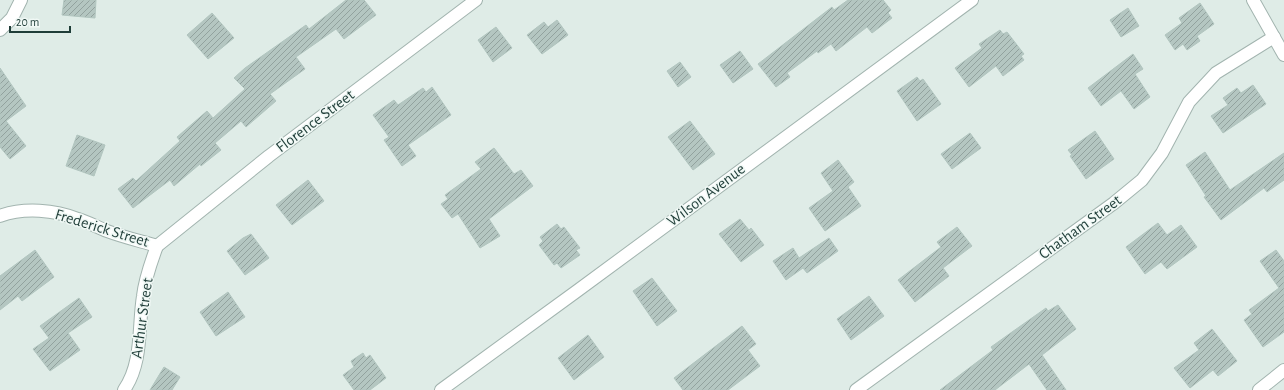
<svg xmlns="http://www.w3.org/2000/svg" width="1284" height="390" font-family="'Alegreya Sans',sans-serif">
	<style>
		.building { fill: url(#building-hatch); stroke: #b1c5bf }
		.lines { fill: none; stroke-linecap: round; stroke-linejoin: round }
		.minor-casing { stroke: #a2b4af; stroke-width: 14 }
		.minor { stroke: #fff; stroke-width: 12 }
		.labels { text-anchor: middle; dominant-baseline: central; stroke-width: 3; stroke-linejoin: round; paint-order: stroke }
		.street-label { font-size: 16px; fill: #1f3d38; stroke: #f0f8f5 }
	</style>
	<defs>
		<pattern id="building-hatch" width="6" height="6" patternUnits="userSpaceOnUse"><rect width="6" height="6" fill="#b4c6c1"/><path d="M-1 1l2-2M0 6l6-6M5 7l2-2" fill="none" stroke="#92a29e"/></pattern>
	</defs>
	<rect width="100%" height="100%" fill="#dfece7"/>
	<g class="building">
		<polygon points="64,0 96,0 95,18 62,15"/>
		<polygon points="346,0 364,0 376,15 344,39 336,29 296,57 305,69 270,94 276,101 246,127 241,121 215,143 221,150 201,166 200,164 174,186 170,180 133,208 118,189 133,178 136,181 180,141 177,137 207,111 213,118 245,89 234,78 245,68 306,25 309,29"/>
		<polygon points="848,0 883,0 891,10 888,13 892,18 872,33 867,27 836,51 831,44 818,53 817,51 787,73 790,77 776,87 758,64 832,7 834,10"/>
		<polygon points="1200,3 1214,24 1197,36 1200,41 1187,50 1183,44 1175,50 1165,35 1182,23 1179,18"/>
		<polygon points="1128,8 1139,26 1121,37 1110,20"/>
		<polygon points="212,13 234,38 208,59 187,35"/>
		<polygon points="557,20 568,35 542,54 527,35 544,22 548,27"/>
		<polygon points="496,27 512,48 493,62 478,40"/>
		<polygon points="1000,30 1003,34 1007,32 1024,54 1021,56 1024,60 1003,76 996,66 969,87 955,68 982,48 979,44"/>
		<polygon points="740,51 753,69 733,83 720,65"/>
		<polygon points="1133,54 1143,69 1135,74 1150,97 1134,109 1121,91 1101,106 1088,88"/>
		<polygon points="680,62 691,77 678,87 667,71"/>
		<polygon points="0,68 26,106 6,121 26,146 10,159 0,147"/>
		<polygon points="917,77 920,81 923,79 941,104 917,121 897,91"/>
		<polygon points="1253,85 1266,104 1223,133 1211,116 1228,105 1223,98 1237,88 1241,93"/>
		<polygon points="432,87 451,115 408,145 416,156 402,166 384,140 389,137 373,115 394,100 398,105 423,88 426,92"/>
		<polygon points="690,121 715,154 693,170 668,137"/>
		<polygon points="1095,131 1114,159 1086,179 1070,156 1072,155 1068,150"/>
		<polygon points="970,133 981,148 952,169 941,154"/>
		<polygon points="77,135 105,145 94,176 66,166"/>
		<polygon points="494,148 514,174 521,170 533,186 489,219 500,236 480,248 458,214 452,218 441,204 448,199 445,195 481,169 475,162"/>
		<polygon points="1205,152 1230,190 1284,153 1284,180 1267,192 1264,188 1221,220 1204,197 1206,196 1186,165"/>
		<polygon points="838,160 854,182 848,187 861,206 825,231 809,208 833,191 821,173"/>
		<polygon points="308,180 324,201 292,225 276,205"/>
		<polygon points="740,219 749,230 751,228 764,245 741,262 719,234"/>
		<polygon points="1158,223 1167,235 1181,225 1197,247 1167,269 1161,262 1145,274 1126,247"/>
		<polygon points="557,224 561,229 564,227 580,248 576,250 580,255 561,268 557,263 554,265 539,245 543,241 540,237"/>
		<polygon points="957,227 972,246 943,268 949,276 915,302 898,280 941,247 937,242"/>
		<polygon points="251,234 269,258 245,275 227,251 243,238"/>
		<polygon points="829,238 838,251 807,273 803,268 786,280 773,261 793,248 799,258"/>
		<polygon points="35,250 54,277 22,301 18,296 0,310 0,276"/>
		<polygon points="1276,250 1284,261 1284,332 1263,347 1244,320 1252,314 1249,310 1279,288 1260,261"/>
		<polygon points="652,278 677,311 657,326 633,291"/>
		<polygon points="228,292 245,317 216,336 200,312"/>
		<polygon points="869,296 884,316 851,340 837,319"/>
		<polygon points="79,298 92,317 68,333 80,350 50,371 33,349 49,338 40,326"/>
		<polygon points="1058,305 1076,329 1042,355 1066,390 1047,390 1029,364 995,390 940,390 993,350 991,347 1012,332 1046,308 1048,311"/>
		<polygon points="742,326 756,344 748,350 760,366 728,390 683,390 674,378"/>
		<polygon points="1212,329 1237,361 1218,376 1213,370 1190,388 1174,368 1199,350 1194,343"/>
		<polygon points="588,335 604,357 574,380 558,358"/>
		<polygon points="363,353 366,358 370,355 386,378 370,390 354,390 343,375 354,367 351,361"/>
		<polygon points="164,367 180,377 172,390 150,390"/>
	</g>
	<g class="lines">
		<g class="minor-casing">
			<g id="minor">
				<polyline points="1253,0 1284,55"/>
				<polyline points="0,30 12,18 21,0"/>
				<path d="M 0,216 C 24,207 55,210 78,219 C 88,222 97,227 107,231 C 123,237 140,241 157,246"/>
				<polyline points="157,246 269,156 476,0"/>
				<path d="M 124,390 C 143,363 138,327 143,296 C 145,279 151,262 157,246"/>
				<polyline points="441,390 577,291 972,0"/>
				<polyline points="856,390 1114,203 1142,180 1162,153 1189,102 1216,73 1274,37"/>
				<polyline points="1259,390 1284,370"/>
			</g>
		</g>
		<use href="#minor" class="minor"/>
	</g>
	<g class="labels">
		<g class="street-label">
			<text transform="translate(315 121) rotate(-37)">Florence Street</text>
			<text transform="translate(706 195) rotate(-37)">Wilson Avenue</text>
			<text transform="translate(1080 227) rotate(-36)">Chatham Street</text>
			<text transform="translate(102 228) rotate(17)">Frederick Street</text>
			<text transform="translate(142 318) rotate(-82)">Arthur Street</text>
		</g>
	</g>
	<path d="M10 26v6h60v-6" fill="none" stroke="#1f3d38" stroke-width="2"/>
	<text x="16" y="26" font-size="12" fill="#1f3d38" stroke="#f0f8f5" stroke-width="3" paint-order="stroke">20 m</text>
</svg>
